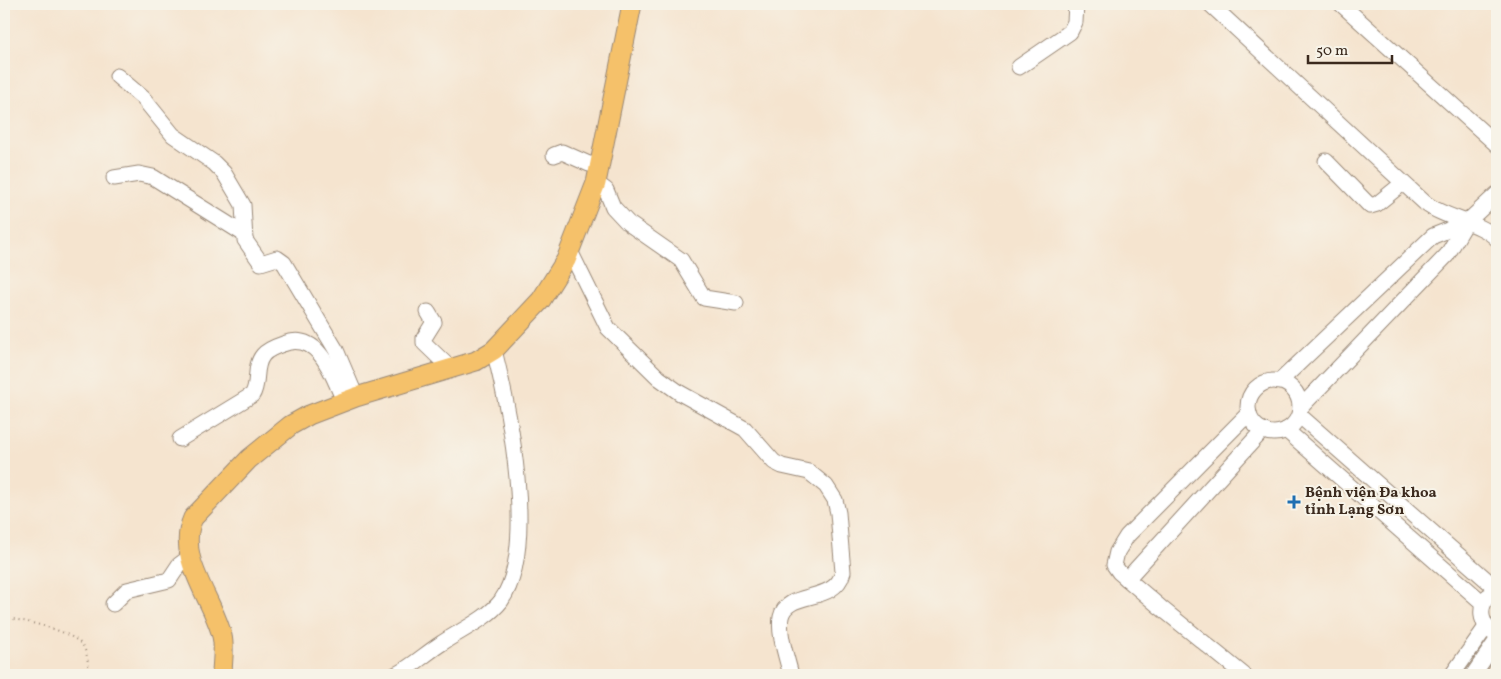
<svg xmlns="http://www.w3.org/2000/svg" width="1501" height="679" font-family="Vollkorn,serif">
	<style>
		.building { fill: #f0b27c }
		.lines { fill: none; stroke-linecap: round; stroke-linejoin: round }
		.minor-casing { stroke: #988776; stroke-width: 17 }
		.major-casing { stroke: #988776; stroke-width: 21 }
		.path { stroke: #988776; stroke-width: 2; stroke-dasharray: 1 4; stroke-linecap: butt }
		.minor { stroke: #fff; stroke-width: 15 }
		.major { stroke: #f5c16b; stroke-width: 19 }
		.poi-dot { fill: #1f6fb2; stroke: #f7f3e8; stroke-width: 2 }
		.labels { text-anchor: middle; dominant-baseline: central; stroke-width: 4; stroke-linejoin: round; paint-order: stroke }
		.poi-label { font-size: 15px; font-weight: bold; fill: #3b2a1e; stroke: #f7f3e8; text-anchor: start }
	</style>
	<rect width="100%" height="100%" fill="#f7f3e8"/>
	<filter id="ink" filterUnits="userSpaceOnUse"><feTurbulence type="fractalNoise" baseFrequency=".02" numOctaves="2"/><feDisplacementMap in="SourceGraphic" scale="10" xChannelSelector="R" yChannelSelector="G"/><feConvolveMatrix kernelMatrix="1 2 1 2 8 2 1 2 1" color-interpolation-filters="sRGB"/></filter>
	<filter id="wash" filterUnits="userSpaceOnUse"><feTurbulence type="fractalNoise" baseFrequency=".0096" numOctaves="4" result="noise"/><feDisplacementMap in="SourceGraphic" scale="20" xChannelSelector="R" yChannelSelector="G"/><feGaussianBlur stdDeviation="1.12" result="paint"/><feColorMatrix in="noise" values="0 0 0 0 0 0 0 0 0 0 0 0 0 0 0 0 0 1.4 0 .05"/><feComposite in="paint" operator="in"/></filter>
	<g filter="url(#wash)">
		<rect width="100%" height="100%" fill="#f5e4cf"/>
		<g id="blocks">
			<polygon class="building" points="1497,656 1497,675 1484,675"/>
		</g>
	</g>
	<g filter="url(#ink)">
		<use href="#blocks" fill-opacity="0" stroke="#988776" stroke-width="1"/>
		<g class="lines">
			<g class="minor-casing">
				<g id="minor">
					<path d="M 1210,4 L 1425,203 C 1447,220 1480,221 1497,239"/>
					<polyline points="1341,4 1497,145"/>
					<polyline points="1019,67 1070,32 1075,22 1076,4"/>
					<polyline points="117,76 143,98 173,135 214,163 224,173 243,205 245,240 261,263 277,258 284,263 336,350 356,397"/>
					<polyline points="554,155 562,152 589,164 601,164"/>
					<polyline points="1326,161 1370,206 1377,204 1403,183"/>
					<polyline points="114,178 139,174 153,177 244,234"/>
					<polyline points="596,183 606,190 613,207 628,223 681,260 704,298 736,303"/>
					<path d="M 570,251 L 608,328 L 659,378 L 680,393 L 745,429 L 774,462 L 782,466 L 809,472 L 826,486 L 835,500 L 838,513 L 843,572 C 835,605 787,589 781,617 C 778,634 787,658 791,675"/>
					<polyline points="428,312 434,322 424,338 424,343 451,369"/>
					<circle cx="1274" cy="407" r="26"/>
					<polyline points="1279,382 1433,236 1466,223"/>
					<polyline points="1300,408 1447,255 1466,223 1497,194"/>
					<polyline points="1299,415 1497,589"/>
					<polyline points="1286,430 1483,603"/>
					<path d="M 180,439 L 252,395 C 260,383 253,367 263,355 C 267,350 277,346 283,344 C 320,330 333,377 344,401"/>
					<polyline points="1127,579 1263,430"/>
					<path d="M 1488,596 C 1477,610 1481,627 1497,635"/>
					<polyline points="113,604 127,590 169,580 179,565 191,556"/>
					<path d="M 395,675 C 412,667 426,653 442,643 C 461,630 487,619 501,601 C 538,548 509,409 494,350"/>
					<polyline points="1244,675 1160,607 1119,572 1114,565 1117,552 1127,536 1249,413"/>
					<polyline points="1452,675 1486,627"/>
					<polyline points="1473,675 1497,640"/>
				</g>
			</g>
			<g class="major-casing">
				<path id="major" d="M 222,675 C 222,663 225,648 222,636 C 213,598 175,558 193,518 L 249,459 L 291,425 L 309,415 L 356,397 L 476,361 L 494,350 L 541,300 L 566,260 L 596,183 L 632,4"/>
			</g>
			<path class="path" d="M 4,617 C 23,621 69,629 82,645 C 88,652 88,666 89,675"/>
			<use href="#minor" class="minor"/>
			<use href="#major" class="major"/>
		</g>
	</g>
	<path class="poi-dot" d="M1291.5 494.5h5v5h5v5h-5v5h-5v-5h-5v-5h5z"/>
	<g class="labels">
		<g class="poi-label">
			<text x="1305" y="493">Bệnh viện Đa khoa<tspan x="1305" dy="17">tỉnh Lạng Sơn</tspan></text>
		</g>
	</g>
	<rect width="1501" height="679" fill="none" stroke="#f7f3e8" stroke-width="20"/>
	<path d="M1308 55v8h84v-8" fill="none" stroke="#3b2a1e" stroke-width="2.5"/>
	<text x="1316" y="55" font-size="15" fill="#3b2a1e" stroke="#f7f3e8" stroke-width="4" paint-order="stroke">50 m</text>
</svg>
